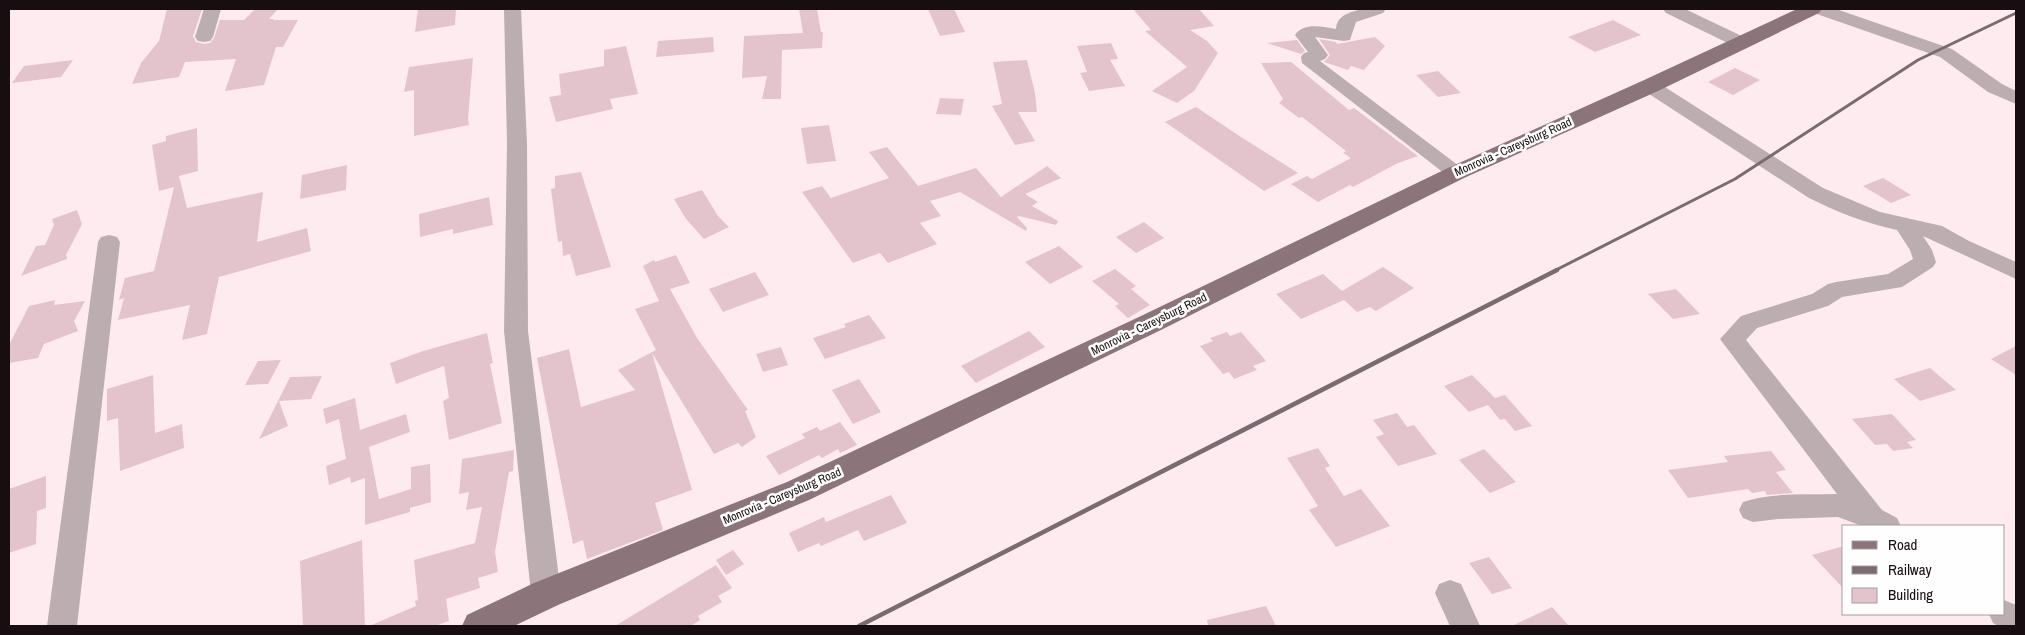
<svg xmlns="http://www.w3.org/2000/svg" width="2025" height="635" font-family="'Archivo Narrow',sans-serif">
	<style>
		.building { fill: #e3c4cc }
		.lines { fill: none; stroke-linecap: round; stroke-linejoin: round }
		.minor { fill: #bbadb0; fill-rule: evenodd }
		.major { fill: #8c747b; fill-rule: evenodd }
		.rail-far1 { stroke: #796b6f; stroke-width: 3 }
		.rail { stroke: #796b6f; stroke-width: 4.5 }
		.labels { text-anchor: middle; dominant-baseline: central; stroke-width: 5; stroke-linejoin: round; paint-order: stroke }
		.street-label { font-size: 12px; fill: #180e11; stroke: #fefefe }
	</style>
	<rect width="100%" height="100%" fill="#feebf0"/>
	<g class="building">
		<polygon points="167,9 202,9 193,36 196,42 204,44 210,43 214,38 220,20 244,20 255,9 278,9 269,19 274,19 273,20 298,20 283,47 276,47 264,85 225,91 236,59 185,62 179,77 132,84 141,63 159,41"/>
		<polygon points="418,9 456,9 455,25 415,32"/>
		<polygon points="799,9 817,9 821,32 823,32 822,48 782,50 781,99 762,99 767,76 742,78 744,36 803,33"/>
		<polygon points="928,9 954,9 965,32 940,36"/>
		<polygon points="1133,9 1199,9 1214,26 1190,30 1207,41 1218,53 1194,91 1177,103 1152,91 1187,67 1145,31 1151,30"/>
		<polygon points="1613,20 1641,35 1595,52 1568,37"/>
		<polygon points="713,37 714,52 656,57 658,41"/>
		<polygon points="1375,37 1385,46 1364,70 1351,66 1348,70 1324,62 1330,55 1319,39 1336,42 1337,44"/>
		<polygon points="1297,40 1305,51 1301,54 1267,43"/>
		<polygon points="1111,43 1118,59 1110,60 1125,86 1089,91 1080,73 1087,72 1077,46"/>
		<polygon points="626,46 638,94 610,99 613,109 556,122 549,97 561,95 559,74 604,66 604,50"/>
		<polygon points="473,58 468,119 469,125 414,136 414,90 404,92 409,67"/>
		<polygon points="73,60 61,77 12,83 24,66"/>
		<polygon points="1027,60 1035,93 1037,112 1018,112 1035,141 1015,145 992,106 1002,104 993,62"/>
		<polygon points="1291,62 1349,110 1354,108 1418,156 1398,163 1353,187 1350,185 1318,202 1291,184 1307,176 1312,179 1351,158 1343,153 1346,151 1302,117 1299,118 1279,103 1283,99 1261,63"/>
		<polygon points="1735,68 1760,80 1733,95 1708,82"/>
		<polygon points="1438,71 1461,93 1438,97 1416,75"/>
		<polygon points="940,98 964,99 961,115 936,114"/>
		<polygon points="1196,107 1241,137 1298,173 1264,191 1165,122"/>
		<polygon points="829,125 836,161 807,164 801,128"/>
		<polygon points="197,128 198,171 179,176 187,208 263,192 257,242 307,228 311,251 219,277 207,334 182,340 190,305 118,320 124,298 119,300 125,278 154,271 174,187 159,191 152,145 166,141 166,136"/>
		<polygon points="887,147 918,186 976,168 1001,197 1047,166 1061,178 1025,194 1038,202 1032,206 1058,221 1056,225 1019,216 1017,217 1027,228 1026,231 960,192 930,201 941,216 920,223 937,244 888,263 880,253 853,263 802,192 822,186 831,198 889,178 869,152"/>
		<polygon points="347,165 346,190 300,199 302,175"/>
		<polygon points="581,172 611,267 576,276 570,254 563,256 562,241 558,242 551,189 555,188 555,176"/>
		<polygon points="1883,178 1911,195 1891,203 1863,186"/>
		<polygon points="702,190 718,216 729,227 704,239 686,219 674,199"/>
		<polygon points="489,197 493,225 453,234 453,229 420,237 419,214"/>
		<polygon points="77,210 82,224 66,255 67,259 21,276 36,246 45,245 54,225 52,219"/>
		<polygon points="1144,222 1164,238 1136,253 1116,237"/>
		<polygon points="1059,246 1083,267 1050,284 1025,262"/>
		<polygon points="676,255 690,283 670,289 697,338 748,410 745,411 756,437 742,447 738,443 714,454 652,353 692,490 655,503 663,530 587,559 583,540 573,544 537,358 569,349 581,407 635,390 618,370 656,350 635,309 659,301 643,266 654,260 655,262"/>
		<polygon points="1383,267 1414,288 1376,311 1370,307 1357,312 1344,300 1301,319 1276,294 1323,274 1342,291"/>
		<polygon points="1115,269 1136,286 1131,289 1150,305 1128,318 1115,306 1119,304 1092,281"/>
		<polygon points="755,272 769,295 723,312 709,289"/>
		<polygon points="1676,289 1700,314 1673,319 1648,294"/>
		<polygon points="55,300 54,305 85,301 74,321 78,331 44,344 38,358 9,363 9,345 29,306"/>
		<polygon points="869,315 886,338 825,359 813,338 846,327 844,324"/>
		<polygon points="1029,331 1045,347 976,383 961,366"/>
		<polygon points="1227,332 1230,336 1241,332 1266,361 1253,366 1257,370 1234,379 1229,372 1223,374 1200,346 1213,341 1210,338"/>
		<polygon points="487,333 493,363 490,364 502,423 449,440 443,401 449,398 444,366 396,384 390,363 423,351"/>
		<polygon points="2016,346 2016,375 1991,359"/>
		<polygon points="781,347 788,365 763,372 756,354"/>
		<polygon points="281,360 268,384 245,385 258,361"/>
		<polygon points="1930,368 1956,390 1920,401 1894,379"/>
		<polygon points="153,375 155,433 182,424 184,448 120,471 118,418 107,421 107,389"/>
		<polygon points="1472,375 1495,398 1505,395 1532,426 1515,431 1505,419 1500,420 1488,405 1469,412 1444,386"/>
		<polygon points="322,376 311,399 279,401 288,426 259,439 290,377"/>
		<polygon points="859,379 881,412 853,424 832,390"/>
		<polygon points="355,398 360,430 406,414 410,432 369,447 379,499 411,489 411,467 430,464 431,502 410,508 410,512 365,525 365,478 351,483 350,477 329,485 326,466 346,459 339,419 326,424 323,409"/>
		<polygon points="1397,413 1407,427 1414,425 1437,454 1398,466 1376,437 1384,434 1373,420"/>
		<polygon points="1892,414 1916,440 1907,442 1913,448 1893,451 1887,444 1875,445 1852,419"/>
		<polygon points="840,422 857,445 840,453 838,449 822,458 819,455 779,475 766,456 805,438 802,434 817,427 820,431"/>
		<polygon points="1318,448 1330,466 1325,468 1344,496 1361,489 1390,526 1336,547 1309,510 1318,506 1287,458"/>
		<polygon points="1484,449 1516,482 1490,493 1459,460"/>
		<polygon points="514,450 513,471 509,472 495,552 498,572 478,578 480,588 446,599 449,621 435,626 369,626 416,606 415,601 418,600 414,560 475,543 482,507 466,510 469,492 459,494 462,459"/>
		<polygon points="1771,451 1786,470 1776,472 1793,493 1767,495 1765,491 1752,493 1748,489 1688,498 1668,470 1728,462 1724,456"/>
		<polygon points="46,476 46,508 37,511 36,544 9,553 9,489"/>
		<polygon points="891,495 907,523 864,541 858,530 821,546 819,543 798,552 789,533 824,517 826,522"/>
		<polygon points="362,540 365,626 303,626 300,561"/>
		<polygon points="1844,546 1844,589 1812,555"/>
		<polygon points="733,550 744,564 726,575 716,560"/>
		<polygon points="1489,557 1512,588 1492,594 1469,563"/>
		<polygon points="716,565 732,588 718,596 722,602 698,616 700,620 691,626 615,626"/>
		<polygon points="1266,606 1276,626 1208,626 1207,620"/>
		<polygon points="1552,607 1569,626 1512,626"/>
	</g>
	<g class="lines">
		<g class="minor">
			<polygon points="204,9 221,9 213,37 210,41 204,42 198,41 195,37"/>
			<polygon points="504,9 521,9 527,144 528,331 561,594 557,603 546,607 535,603 531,594 504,331 507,144"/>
			<path d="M 1361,9 L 1386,9 L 1383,13 L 1356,22 L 1350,40 L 1344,41 L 1315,37 L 1328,55 L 1325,59 L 1320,61 L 1463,169 L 1466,173 L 1463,177 L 1456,179 L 1449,177 L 1302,63 L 1301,57 L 1304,53 L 1308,52 L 1295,35 C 1304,22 1323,27 1336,29 C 1337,15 1349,13 1361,9 Z"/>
			<polygon points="1663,9 1685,9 1748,39 1751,43 1748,47 1742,48 1736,47 1666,13"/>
			<polygon points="1811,9 1836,9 1952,49 2002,84 2016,91 2016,104 1988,92 1940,57 1814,13"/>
			<path d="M 1650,80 L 1657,82 L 1823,188 L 1880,212 L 1942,226 L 1969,241 L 2016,262 L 2016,279 L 1923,236 L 1932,250 L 1936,262 L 1933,267 L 1902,287 L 1842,297 L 1828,306 L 1757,328 L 1746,340 L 1882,510 L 1897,518 L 1901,526 L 1862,526 L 1838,517 L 1778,519 L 1753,522 L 1743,518 L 1739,510 L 1743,502 C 1772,492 1806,495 1837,494 L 1720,339 L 1741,316 L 1812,294 L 1828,284 L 1836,282 L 1888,274 L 1913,259 L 1910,250 L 1897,230 C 1865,223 1837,212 1809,198 L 1643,90 L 1641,86 L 1643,82 Z"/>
			<polygon points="109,235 117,237 120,242 77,626 47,626 98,242 101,237"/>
			<polygon points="1450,580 1461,584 1480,626 1450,626 1435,593 1439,584"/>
			<polygon points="2004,600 2016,605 2016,626 1998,626 1993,623 1989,614 2004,614"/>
		</g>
		<polygon class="major" points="1797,9 1822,9 1819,13 1658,91 1464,178 1161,330 809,500 558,605 514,626 462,626 467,615 534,583 787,482 1141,316 1448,168 1642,81"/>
		<polyline class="rail-far1" points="1554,271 1735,179 1918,60 2016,13"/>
		<polyline class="rail" points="859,626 1557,270"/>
	</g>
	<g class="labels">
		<g class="street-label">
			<text transform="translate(1513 147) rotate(-24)">Monrovia - Careysburg Road</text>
			<text transform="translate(1149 324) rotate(-26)">Monrovia - Careysburg Road</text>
			<text transform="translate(782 496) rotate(-23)">Monrovia - Careysburg Road</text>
		</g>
	</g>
	<rect width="2025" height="635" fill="none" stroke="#180e11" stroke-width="20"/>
	<rect x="1842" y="525" width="162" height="90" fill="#fefefe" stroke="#a29e9f"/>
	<rect x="1852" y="541" width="25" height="8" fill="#8c747b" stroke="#a29e9f"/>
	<text x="1888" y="550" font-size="15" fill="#180e11">Road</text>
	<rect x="1852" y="566" width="25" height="8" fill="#796b6f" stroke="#a29e9f"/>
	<text x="1888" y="575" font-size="15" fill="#180e11">Railway</text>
	<rect x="1852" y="588" width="25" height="15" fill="#e3c4cc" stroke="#a29e9f"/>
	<text x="1888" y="600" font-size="15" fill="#180e11">Building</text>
</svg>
